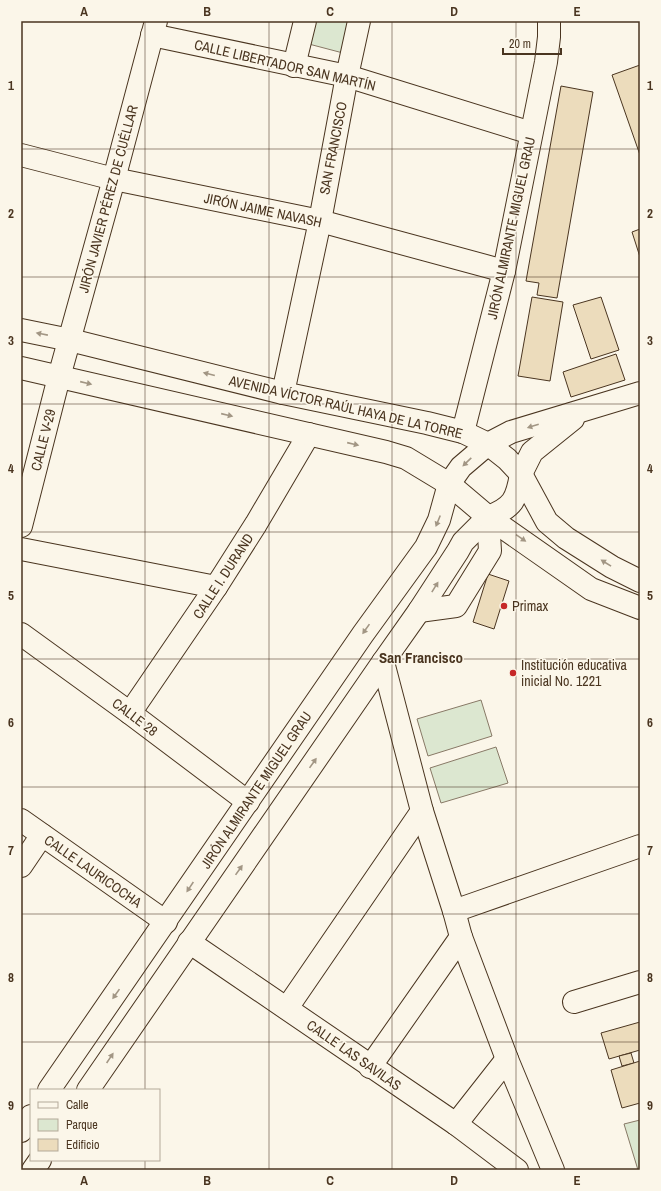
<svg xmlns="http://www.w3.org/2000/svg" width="661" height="1191" font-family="'Archivo Narrow',sans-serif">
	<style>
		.green { fill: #dce7d0; stroke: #887966 }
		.building { fill: #ecdcbc; stroke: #4a3520 }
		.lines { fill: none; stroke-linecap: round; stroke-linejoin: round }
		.minor-casing { stroke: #4a3520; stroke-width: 24 }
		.major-casing { stroke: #4a3520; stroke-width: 24 }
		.minor { stroke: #fbf6e9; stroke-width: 22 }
		.major { stroke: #fbf6e9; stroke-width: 22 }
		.oneway { fill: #a29684 }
		.grid { fill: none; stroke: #4a3520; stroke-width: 1; stroke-opacity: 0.55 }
		.poi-dot { fill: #c62828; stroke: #fbf6e9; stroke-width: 1.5 }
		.labels { text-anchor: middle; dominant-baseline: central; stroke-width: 3; stroke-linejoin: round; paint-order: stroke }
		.street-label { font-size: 14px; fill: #4a3520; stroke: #fbf6e9 }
		.poi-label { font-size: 14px; fill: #4a3520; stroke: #fbf6e9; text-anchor: start }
		.neighbourhood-label { font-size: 15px; font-weight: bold; fill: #4a3520; stroke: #fbf6e9 }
		.neatline { fill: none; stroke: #4a3520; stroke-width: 1.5 }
		.grid-label { font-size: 13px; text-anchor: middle; font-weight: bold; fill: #4a3520 }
	</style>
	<rect width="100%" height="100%" fill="#fbf6e9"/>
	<g class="green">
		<polygon points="310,21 351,21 343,53 305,43"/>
		<polygon points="481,700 492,736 428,756 417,719"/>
		<polygon points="496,747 508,783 441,803 430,768"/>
		<polygon points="640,1120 640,1170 638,1170 624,1124"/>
	</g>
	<g class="building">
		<polygon points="640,65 640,155 612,75"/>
		<polygon points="561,86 593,92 557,298 537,295 539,283 526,281"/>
		<polygon points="640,229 640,257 632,232"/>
		<polygon points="532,297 563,302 550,381 518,376"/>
		<polygon points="601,297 619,350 591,359 573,305"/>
		<polygon points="616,354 625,380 571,397 563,372"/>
		<polygon points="488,574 509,581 494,629 473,622"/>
		<polygon points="640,1022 640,1050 609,1059 601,1033"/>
		<polygon points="631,1053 634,1063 622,1066 619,1056"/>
		<polygon points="640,1061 640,1103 622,1108 611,1070"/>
	</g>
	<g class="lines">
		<g class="minor-casing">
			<g id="minor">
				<polyline points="152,35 347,76 531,133"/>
				<polyline points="294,66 305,21"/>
				<polyline points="21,155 114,179 320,221 504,271"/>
				<polyline points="283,393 320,221 347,76 359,21"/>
				<polyline points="463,432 504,271 546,62 549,37 549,21"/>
				<polyline points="488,444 511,432 640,393"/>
				<polyline points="521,474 532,452 573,419"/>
				<polyline points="21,526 59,377 114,179 156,21"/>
				<polyline points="21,549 216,587"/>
				<polyline points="419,611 456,606 490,551 488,517"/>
				<polyline points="21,634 130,713 248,802"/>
				<polyline points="383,662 422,811 454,911 461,937 507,1059 553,1170"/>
				<polyline points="130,713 216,587 256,524 309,434"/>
				<polyline points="21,820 166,922"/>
				<polyline points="21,866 42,835"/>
				<polyline points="454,911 640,846"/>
				<polyline points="189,942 456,1124 517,1170"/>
				<polyline points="574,1002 640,982"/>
				<polyline points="287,1008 422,811"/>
				<polyline points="370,1067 461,937"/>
				<polyline points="49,1090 363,634 426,547 439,520 449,484"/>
				<polyline points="88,1090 383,662 419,611 458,551 463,542 488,517"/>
				<polyline points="456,1124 507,1059"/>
				<polyline points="21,1131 31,1116"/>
				<polyline points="33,1170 40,1160"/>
			</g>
		</g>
		<g class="major-casing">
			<g id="major">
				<polyline points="21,330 70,340 283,393 427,423 463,432 488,444 507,459 521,474 547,522 566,538 612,567 640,581"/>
				<polyline points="21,368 386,452 406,458 449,484 488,517 591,589 640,608"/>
				<polyline points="449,484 461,467 488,444"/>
				<path d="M 488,517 C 513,508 517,499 521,474"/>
			</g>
		</g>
		<use href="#minor" class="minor"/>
		<use href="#major" class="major"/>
	</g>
	<defs><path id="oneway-solid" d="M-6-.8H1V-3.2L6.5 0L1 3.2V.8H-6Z"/></defs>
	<g class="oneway">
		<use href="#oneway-solid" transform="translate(42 334) rotate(-169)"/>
		<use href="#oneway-solid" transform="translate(209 374) rotate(-166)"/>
		<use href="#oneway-solid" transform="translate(86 383) rotate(13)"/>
		<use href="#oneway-solid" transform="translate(227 415) rotate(13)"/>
		<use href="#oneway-solid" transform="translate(533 426) rotate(163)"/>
		<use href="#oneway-solid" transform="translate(353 444) rotate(13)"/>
		<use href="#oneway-solid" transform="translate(467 462) rotate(136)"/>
		<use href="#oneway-solid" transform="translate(438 521) rotate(112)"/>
		<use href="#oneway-solid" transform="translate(521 538) rotate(34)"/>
		<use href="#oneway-solid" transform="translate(606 563) rotate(-148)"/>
		<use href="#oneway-solid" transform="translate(435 587) rotate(-58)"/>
		<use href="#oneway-solid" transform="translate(366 629) rotate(125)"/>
		<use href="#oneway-solid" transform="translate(313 763) rotate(-55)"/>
		<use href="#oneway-solid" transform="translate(239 870) rotate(-55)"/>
		<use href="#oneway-solid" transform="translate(190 887) rotate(124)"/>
		<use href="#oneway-solid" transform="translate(116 994) rotate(125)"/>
		<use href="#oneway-solid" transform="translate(110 1058) rotate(-56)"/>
	</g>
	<path class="grid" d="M 145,21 L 145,1090M 269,21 L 269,1170M 392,21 L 392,1170M 516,21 L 516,1170M 21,149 L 640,149M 21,277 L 640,277M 21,404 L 640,404M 21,532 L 640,532M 21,659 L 640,659M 21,787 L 640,787M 21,914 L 640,914M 21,1042 L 640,1042M 145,1160 L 145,1170"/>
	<g class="poi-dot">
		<circle cx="504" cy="606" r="4"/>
		<circle cx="513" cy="673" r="4"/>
	</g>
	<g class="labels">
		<g class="street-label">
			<text transform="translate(285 65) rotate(13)">CALLE LIBERTADOR SAN MARTÍN</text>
			<text transform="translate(333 148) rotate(-79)">SAN FRANCISCO</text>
			<text transform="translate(108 199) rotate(-75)">JIRÓN JAVIER PÉREZ DE CUÉLLAR</text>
			<text transform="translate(263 210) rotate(12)">JIRÓN JAIME NAVASH</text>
			<text transform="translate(511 228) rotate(-78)">JIRÓN ALMIRANTE MIGUEL GRAU</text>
			<text transform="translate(346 407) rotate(13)">AVENIDA VÍCTOR RAÚL HAYA DE LA TORRE</text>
			<text transform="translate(43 440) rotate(-76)">CALLE V-29</text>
			<text transform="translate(223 576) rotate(-57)">CALLE I. DURAND</text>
			<text transform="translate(135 717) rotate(37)">CALLE 28</text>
			<text transform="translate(256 790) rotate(-56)">JIRÓN ALMIRANTE MIGUEL GRAU</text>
			<text transform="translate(93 871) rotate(35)">CALLE LAURICOCHA</text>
			<text transform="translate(354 1055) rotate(35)">CALLE LAS SAVILAS</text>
		</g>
		<g class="poi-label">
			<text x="512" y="606">Primax</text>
			<text x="521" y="665">Institución educativa<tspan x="521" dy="16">inicial No. 1221</tspan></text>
		</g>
		<g class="neighbourhood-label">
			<text x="421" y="657">San Francisco</text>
		</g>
	</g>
	<rect width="661" height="1191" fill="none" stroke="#fbf6e9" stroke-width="44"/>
	<rect x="30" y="1089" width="130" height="72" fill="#fbf6e9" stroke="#b4a999"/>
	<rect x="38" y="1102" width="20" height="6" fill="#fbf6e9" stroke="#b4a999"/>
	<text x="66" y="1109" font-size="12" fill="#4a3520">Calle</text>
	<rect x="38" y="1119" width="20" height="12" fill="#dce7d0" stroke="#b4a999"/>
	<text x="66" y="1129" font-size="12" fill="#4a3520">Parque</text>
	<rect x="38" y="1139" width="20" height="12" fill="#ecdcbc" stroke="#b4a999"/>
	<text x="66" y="1149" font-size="12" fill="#4a3520">Edificio</text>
	<path d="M503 48v6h58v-6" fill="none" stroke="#4a3520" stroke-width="2"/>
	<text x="509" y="48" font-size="12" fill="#4a3520" stroke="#fbf6e9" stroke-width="3" paint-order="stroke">20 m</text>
	<rect x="22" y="22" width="617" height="1147" class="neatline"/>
	<g class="grid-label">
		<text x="84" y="16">A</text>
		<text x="207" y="16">B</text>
		<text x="330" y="16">C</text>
		<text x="454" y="16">D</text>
		<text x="577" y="16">E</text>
		<text x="11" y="90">1</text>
		<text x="650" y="90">1</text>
		<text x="11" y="218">2</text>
		<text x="650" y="218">2</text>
		<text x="11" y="345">3</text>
		<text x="650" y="345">3</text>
		<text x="11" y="473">4</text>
		<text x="650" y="473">4</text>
		<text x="11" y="600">5</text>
		<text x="650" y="600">5</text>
		<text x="11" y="727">6</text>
		<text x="650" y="727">6</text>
		<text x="11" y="855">7</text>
		<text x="650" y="855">7</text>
		<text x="11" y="982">8</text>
		<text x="650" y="982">8</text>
		<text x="11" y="1110">9</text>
		<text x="650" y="1110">9</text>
		<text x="84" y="1185">A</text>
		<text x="207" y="1185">B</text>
		<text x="330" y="1185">C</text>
		<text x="454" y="1185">D</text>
		<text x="577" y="1185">E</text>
	</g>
</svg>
